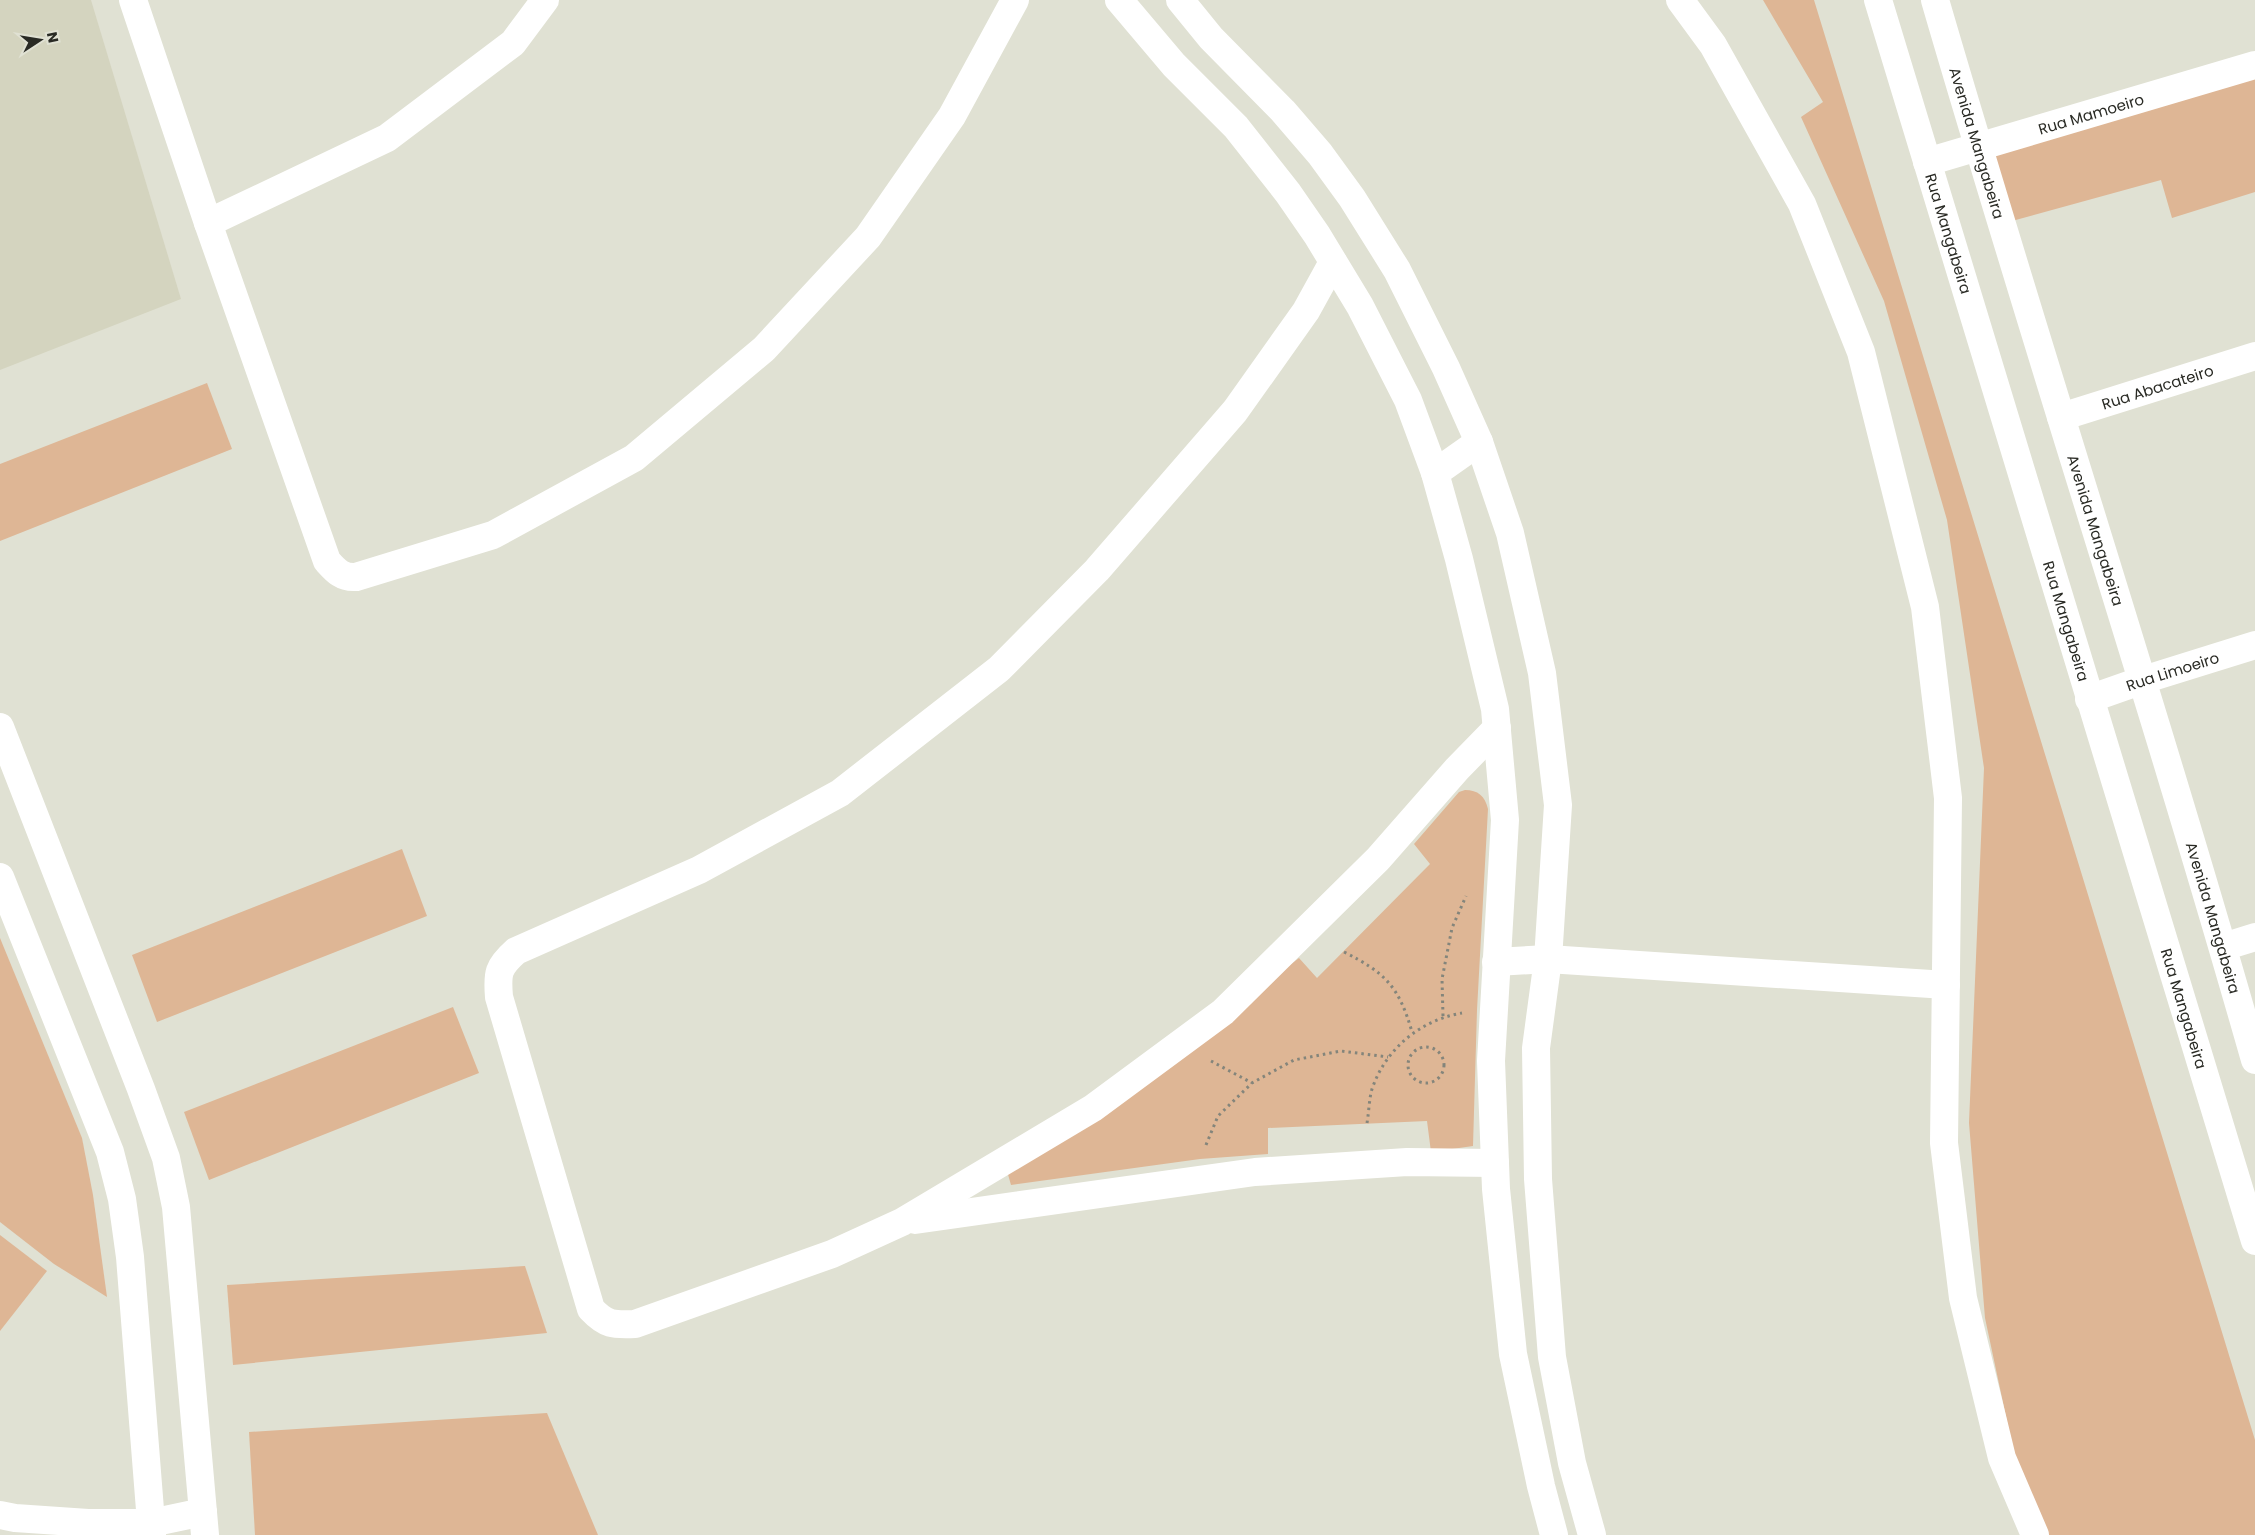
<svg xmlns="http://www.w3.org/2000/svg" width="2255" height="1535" font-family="Poppins,sans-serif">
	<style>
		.built { fill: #d4d4bf }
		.green { fill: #deb695 }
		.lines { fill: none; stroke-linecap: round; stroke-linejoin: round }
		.path { stroke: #84857b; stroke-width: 3; stroke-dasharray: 2.5 4; stroke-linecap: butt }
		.minor { stroke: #fff; stroke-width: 28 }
		.labels { text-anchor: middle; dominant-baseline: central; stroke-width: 4.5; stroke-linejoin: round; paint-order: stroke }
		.street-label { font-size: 15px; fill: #292a24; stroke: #e0e1d3 }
	</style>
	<rect width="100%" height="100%" fill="#e0e1d3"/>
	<polygon class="built" points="0,0 91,0 181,299 0,370"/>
	<g class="green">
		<polygon points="1763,0 1814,0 2255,1440 2255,1535 2043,1535 2018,1473 1985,1318 1969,1123 1984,768 1947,520 1884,301 1801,117 1823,102"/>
		<polygon points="2255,65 2255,192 2172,218 2161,180 2001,224 1978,148"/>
		<polygon points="207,383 232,449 0,541 0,464"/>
		<path d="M 1465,790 C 1478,790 1485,796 1488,809 L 1477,1010 L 1473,1146 L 1431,1152 L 1427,1121 L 1268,1128 L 1268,1154 L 1200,1159 L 1011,1185 L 1007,1171 L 1194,1039 L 1299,958 L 1317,978 L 1430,864 L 1414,844 L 1459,792 Z"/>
		<polygon points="402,849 427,916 157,1022 132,955"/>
		<polygon points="0,938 82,1138 93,1195 107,1297 54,1264 0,1222"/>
		<polygon points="453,1007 479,1073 209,1180 184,1112"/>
		<polygon points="0,1235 47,1271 0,1331"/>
		<polygon points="525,1266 547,1333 233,1365 227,1285"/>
		<polygon points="547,1413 598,1535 255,1535 249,1432"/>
	</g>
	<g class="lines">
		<g class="path">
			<path d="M 1344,952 C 1386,973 1399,987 1412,1032"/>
			<polyline points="1443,1016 1442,979 1452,928 1466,896"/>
			<circle cx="1426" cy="1065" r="18"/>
			<polyline points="1211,1061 1252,1083"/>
			<path d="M 1367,1123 C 1369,1112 1369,1099 1372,1089 C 1386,1048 1421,1020 1462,1013"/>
			<polyline points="1206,1145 1218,1116 1252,1083 1294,1060 1341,1051 1388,1057"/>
		</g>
		<g class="minor">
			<path d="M 133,0 L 208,223 L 327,561 C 336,571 342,578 356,577 L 493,535 L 634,458 L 764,349 L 868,237 L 952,116 L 1015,0"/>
			<polyline points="1119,0 1174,65 1236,127 1288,193 1317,235 1360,306 1408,400 1435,473 1459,559 1495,709 1505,820 1491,1061 1496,1189 1513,1354 1541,1486 1554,1535"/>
			<polyline points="1180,0 1211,38 1283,111 1320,154 1352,198 1397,270 1446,368 1479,442 1510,533 1542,673 1558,805 1548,959 1536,1048 1538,1179 1552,1357 1572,1463 1592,1535"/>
			<polyline points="1680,0 1713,45 1802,204 1861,352 1925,607 1948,798 1944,1143 1963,1298 2002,1458 2035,1535"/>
			<path id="s1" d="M 1878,0 L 2255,1241"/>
			<path id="s2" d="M 1935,0 C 2038,354 2154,705 2255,1060"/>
			<path id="s3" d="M 1927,162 L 2255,65"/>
			<polyline points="208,223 387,138 513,43 545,0"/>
			<path d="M 1333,262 L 1306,311 L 1235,411 L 1097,570 L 999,669 L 840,793 L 699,870 L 516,951 C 498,967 497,973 499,997 L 591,1309 C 606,1325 613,1325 635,1324 L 832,1254 L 902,1222 L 1093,1108 L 1223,1012 L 1378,859 L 1457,769 L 1497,728"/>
			<path id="s4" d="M 2061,417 L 2255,356"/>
			<polyline points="1435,473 1479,442"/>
			<path id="s5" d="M 2089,699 L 2143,680 L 2255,645"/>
			<polyline points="0,727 141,1089 166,1158 176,1207 205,1535"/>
			<polyline points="0,877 110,1152 122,1199 130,1257 152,1535"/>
			<polyline points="2223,947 2255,937"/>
			<polyline points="1496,962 1548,959 1946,985"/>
			<polyline points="915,1220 1255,1172 1407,1162 1495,1163"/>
			<polyline points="0,1515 15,1518 88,1523 151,1523 203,1512"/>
		</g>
	</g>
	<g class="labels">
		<g class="street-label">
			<text stroke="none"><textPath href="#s3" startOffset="171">Rua Mamoeiro</textPath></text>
			<text stroke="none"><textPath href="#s2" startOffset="149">Avenida Mangabeira</textPath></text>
			<text stroke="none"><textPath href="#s1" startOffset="244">Rua Mangabeira</textPath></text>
			<text stroke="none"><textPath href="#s4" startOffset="101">Rua Abacateiro</textPath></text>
			<text stroke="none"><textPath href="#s2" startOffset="554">Avenida Mangabeira</textPath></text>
			<text stroke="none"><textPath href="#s1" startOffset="649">Rua Mangabeira</textPath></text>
			<text stroke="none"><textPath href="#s5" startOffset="88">Rua Limoeiro</textPath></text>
			<text stroke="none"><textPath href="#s2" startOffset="959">Avenida Mangabeira</textPath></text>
			<text stroke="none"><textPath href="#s1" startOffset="1054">Rua Mangabeira</textPath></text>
		</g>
	</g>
	<g transform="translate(40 40) rotate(78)" stroke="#e0e1d3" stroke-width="4" paint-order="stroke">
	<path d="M0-4L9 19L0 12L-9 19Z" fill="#292a24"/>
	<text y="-8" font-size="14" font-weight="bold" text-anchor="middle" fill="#292a24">N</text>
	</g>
</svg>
